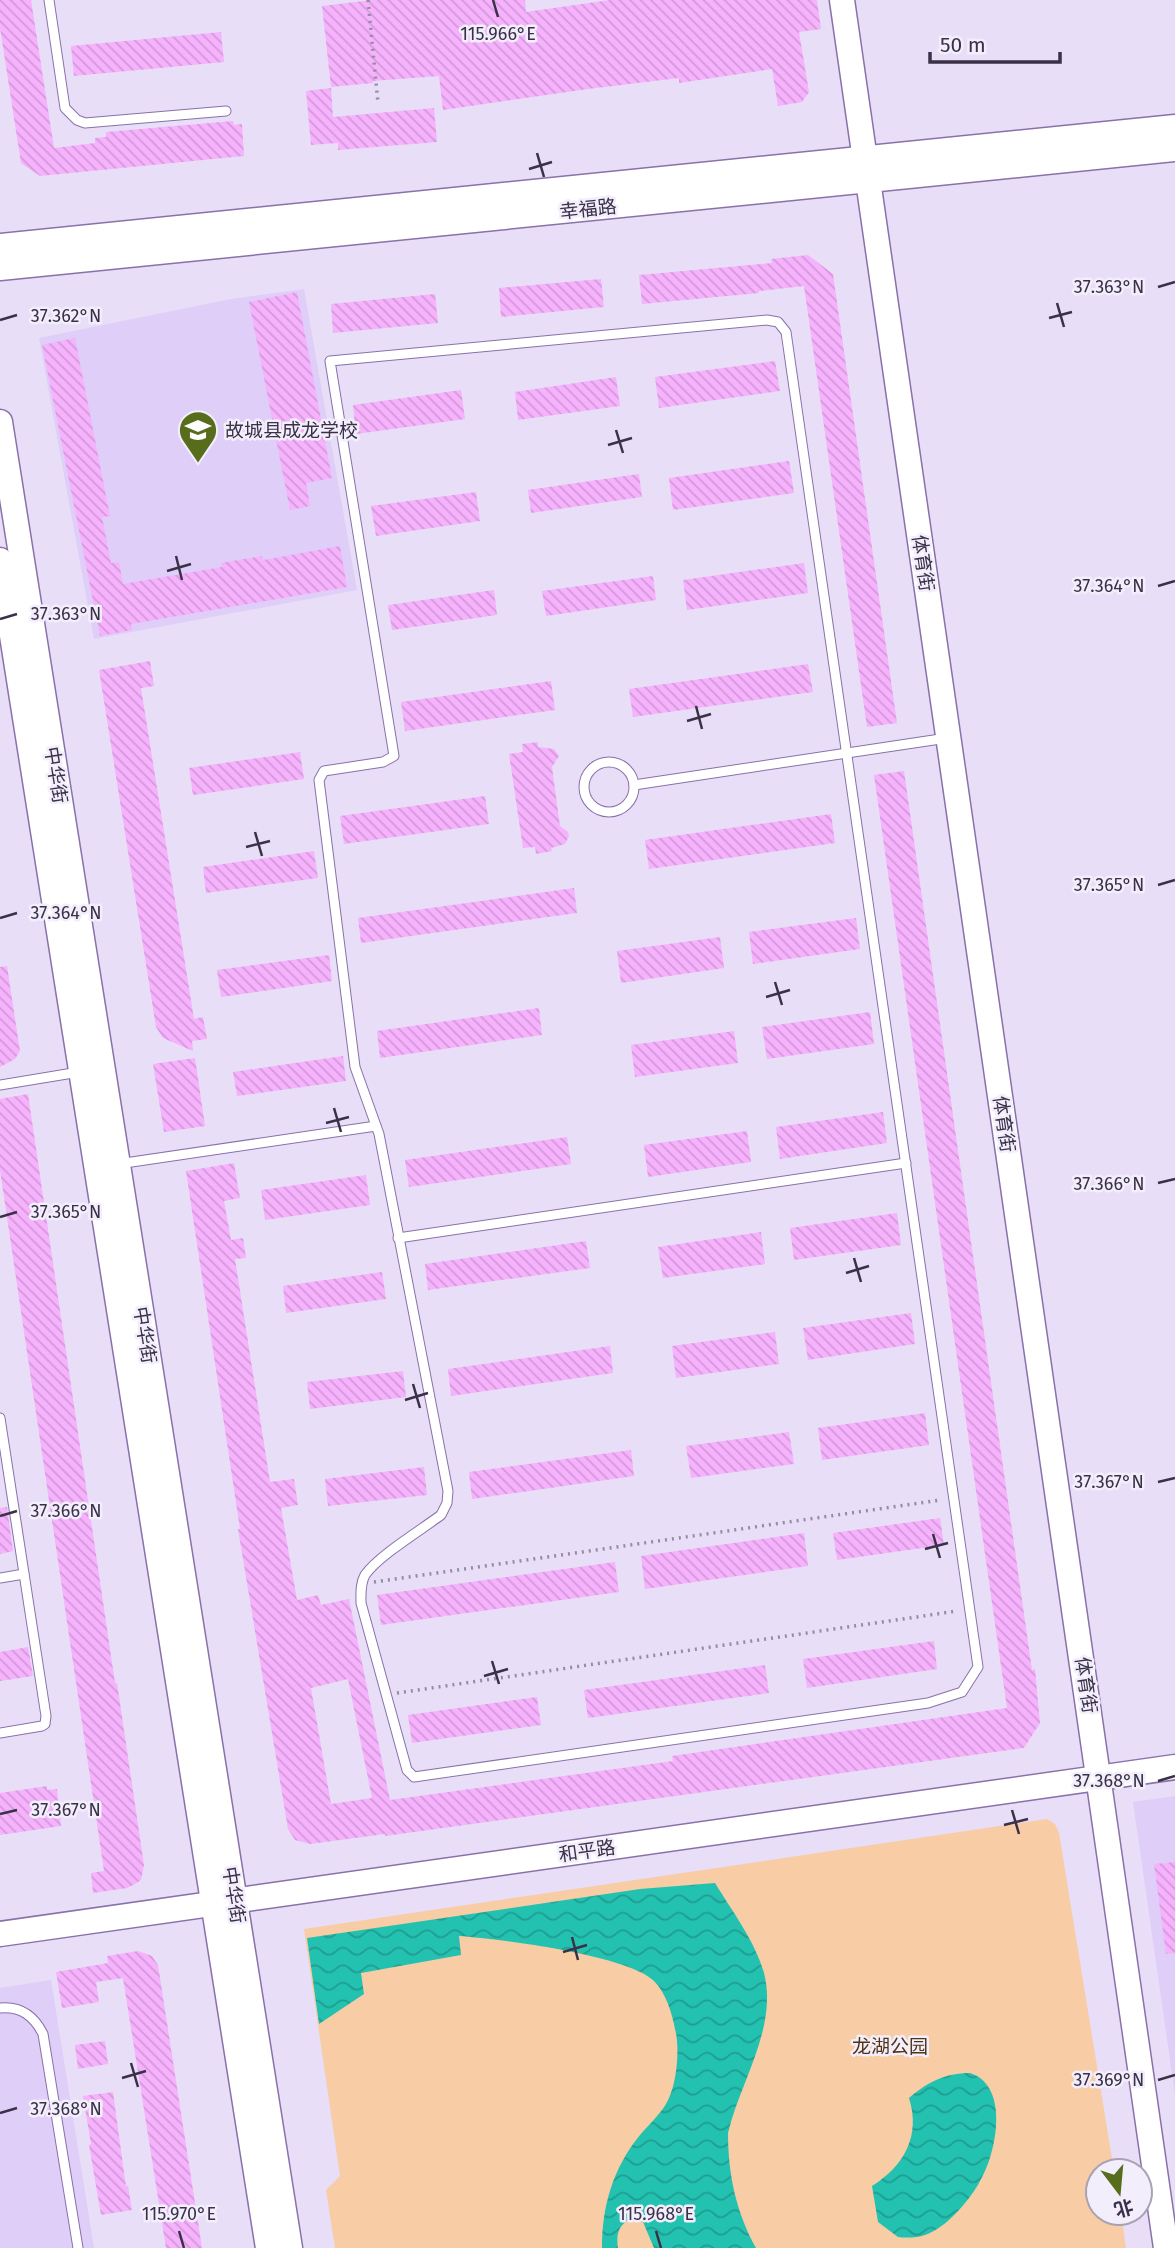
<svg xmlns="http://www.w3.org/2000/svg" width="1175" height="2248" font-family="'Fira Sans','Noto Sans SC',sans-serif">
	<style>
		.built { fill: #dfcef7 }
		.park { fill: #f8cca4 }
		.water { fill: url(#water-waves) }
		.building { fill: url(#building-back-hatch); fill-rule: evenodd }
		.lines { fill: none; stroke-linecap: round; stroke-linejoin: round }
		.lane-casing { stroke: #8971a9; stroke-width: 11 }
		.secondary-casing { stroke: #8971a9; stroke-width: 27 }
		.path { stroke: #958ba3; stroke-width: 3.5; stroke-dasharray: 2 5; stroke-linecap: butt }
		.lane { stroke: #fff; stroke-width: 9 }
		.secondary { stroke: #fff; stroke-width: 24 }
		.ticks { fill: none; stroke: #3a3048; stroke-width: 2.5 }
		.labels { text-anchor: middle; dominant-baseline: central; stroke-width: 5; stroke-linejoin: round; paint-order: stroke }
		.street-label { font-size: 19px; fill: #3a3048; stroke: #f3eefb }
		.poi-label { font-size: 19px; fill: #3a3048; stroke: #f3eefb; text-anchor: start }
		.park-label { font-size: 19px; fill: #513315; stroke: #f3eefb }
		.ticks-label { font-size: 18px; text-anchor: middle; fill: #3a3048; stroke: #f3eefb; stroke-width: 5; stroke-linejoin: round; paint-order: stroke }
	</style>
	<defs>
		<pattern id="water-waves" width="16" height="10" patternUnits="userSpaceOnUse" patternTransform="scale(1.75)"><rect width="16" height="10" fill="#23c1b0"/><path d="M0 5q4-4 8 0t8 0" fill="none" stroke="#1f9d91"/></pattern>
		<pattern id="building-back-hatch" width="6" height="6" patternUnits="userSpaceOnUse" patternTransform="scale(1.75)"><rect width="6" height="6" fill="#f6b2fc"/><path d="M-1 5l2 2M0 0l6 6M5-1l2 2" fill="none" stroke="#d499da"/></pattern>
	</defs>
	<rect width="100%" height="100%" fill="#e8def7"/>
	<g class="built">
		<polygon points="304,289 357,590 94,639 39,338 231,299"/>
		<polygon points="1175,1796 1175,2095 1133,1802"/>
		<polygon points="51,1980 94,2248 0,2248 0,1988"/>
	</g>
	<polygon class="park" points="1047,1819 1055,1824 1059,1833 1114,2171 1098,2171 1098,2213 1121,2213 1126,2248 335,2248 326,2190 340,2176 304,1929"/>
	<g class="water">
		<path d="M 715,1883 C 732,1911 755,1941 764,1973 C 778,2027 740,2082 728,2133 C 728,2174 736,2212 756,2248 L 654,2248 L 643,2222 L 631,2218 C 618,2226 616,2234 618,2248 L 602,2248 C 602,2206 613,2168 640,2135 C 649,2124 664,2111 669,2098 C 677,2081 680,2047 675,2029 C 672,2013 666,1993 654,1981 C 627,1955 500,1939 459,1936 L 461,1955 L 361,1973 L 364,1994 L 319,2024 L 307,1938 L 640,1889 Z"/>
		<path d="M 970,2073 C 1011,2086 996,2156 979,2183 C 968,2202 946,2228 925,2235 C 916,2238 907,2238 898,2237 L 878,2222 L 872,2186 C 904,2166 921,2136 909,2098 C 928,2082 945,2073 970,2073 Z"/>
	</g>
	<g class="building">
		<polygon points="0,0 31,0 54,148 95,143 95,138 106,137 106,132 233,121 234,125 242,124 244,156 40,176 21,163 0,28"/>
		<polygon points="372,0 525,0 526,12 610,0 817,0 821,29 799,32 809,92 802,102 778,106 772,69 679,83 679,78 588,89 443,110 439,76 373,81 373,83 331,87 322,6"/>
		<polygon points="221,32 224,62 74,76 71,46"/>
		<polygon points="331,88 333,117 434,108 437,142 338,150 338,143 311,145 306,91"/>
		<polygon points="808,255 833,274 897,723 867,727 804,286 759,291 759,293 642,304 639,275 772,263 771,259"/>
		<polygon points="601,279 604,307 501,317 499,288"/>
		<polygon points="297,292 332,478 306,483 310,506 290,510 249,302"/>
		<polygon points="435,294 438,323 333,333 331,304"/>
		<polygon points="75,338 110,516 102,517 111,563 119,562 123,584 222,567 221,563 262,556 263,560 340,546 347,587 131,624 132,630 100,636 42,345"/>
		<polygon points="775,361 780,391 659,408 655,377"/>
		<polygon points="616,377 620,406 518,420 515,392"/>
		<polygon points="461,390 465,419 356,434 353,405"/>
		<polygon points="789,461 794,493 673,510 669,478"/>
		<polygon points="639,474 642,497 531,513 528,490"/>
		<polygon points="476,492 480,521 376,536 371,506"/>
		<polygon points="804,563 808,593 687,610 683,580"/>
		<polygon points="653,576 656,600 546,616 542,591"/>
		<polygon points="494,590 497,615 392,630 388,605"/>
		<polygon points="150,661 154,686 141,688 194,1019 203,1017 207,1039 192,1041 193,1051 163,1038 156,1027 99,670"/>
		<polygon points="808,664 813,692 633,717 629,689"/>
		<polygon points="551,681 555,710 405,731 401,702"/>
		<polygon points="538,742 538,747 554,749 559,756 552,767 560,826 568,832 569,836 565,844 551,848 552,851 536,854 535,847 523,848 509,754 523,752 522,744"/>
		<polygon points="300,752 304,779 193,795 189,768"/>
		<path d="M 904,771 L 1032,1670 L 1035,1669 L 1040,1723 L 1024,1748 L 385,1836 L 385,1834 L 310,1844 L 295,1840 L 288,1829 L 238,1529 L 240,1529 L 186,1171 L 234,1163 L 240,1198 L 224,1201 L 231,1240 L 243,1238 L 246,1258 L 235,1259 L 270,1482 L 294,1479 L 298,1505 L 281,1508 L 297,1600 L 318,1595 L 321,1605 L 349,1599 L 390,1800 L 673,1761 L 672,1756 L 1007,1708 L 874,775 ZM 348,1679 L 372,1798 L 331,1804 L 311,1688 Z"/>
		<polygon points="485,796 489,824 344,844 340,816"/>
		<polygon points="831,814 835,843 649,869 645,840"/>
		<polygon points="314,851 318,878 206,893 203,867"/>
		<polygon points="574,888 577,913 361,943 358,918"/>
		<polygon points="856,918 860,949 753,964 749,932"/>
		<polygon points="720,937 724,968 621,983 617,951"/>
		<polygon points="329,955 332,981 221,997 217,970"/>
		<polygon points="7,966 20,1051 15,1059 0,1067 0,967"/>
		<polygon points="539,1008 542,1035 380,1058 377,1031"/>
		<polygon points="870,1012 874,1044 767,1059 762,1027"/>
		<polygon points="734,1031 738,1063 635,1077 631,1045"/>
		<polygon points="343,1056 346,1081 237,1096 233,1072"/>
		<polygon points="195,1058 205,1126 164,1132 153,1064"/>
		<polygon points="28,1094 115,1683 117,1683 144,1865 141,1880 135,1884 127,1888 93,1893 91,1873 104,1871 0,1170 0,1099"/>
		<polygon points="883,1112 887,1143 780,1159 776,1127"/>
		<polygon points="747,1131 751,1162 648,1177 644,1145"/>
		<polygon points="567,1137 571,1164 409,1187 405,1160"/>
		<polygon points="366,1175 370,1205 265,1220 261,1190"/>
		<polygon points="897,1213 901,1245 794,1260 790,1228"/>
		<polygon points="761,1232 765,1264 663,1278 658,1247"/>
		<polygon points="586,1241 590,1268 428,1290 425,1264"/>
		<polygon points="382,1272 386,1299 286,1313 283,1286"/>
		<polygon points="911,1313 915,1344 808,1360 803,1328"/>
		<polygon points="775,1332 779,1364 676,1378 672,1346"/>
		<polygon points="610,1346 613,1373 451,1396 448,1369"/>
		<polygon points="403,1371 406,1397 310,1409 307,1382"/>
		<polygon points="925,1413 929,1445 822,1460 818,1428"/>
		<polygon points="789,1432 794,1464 691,1478 686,1446"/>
		<polygon points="631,1450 634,1476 472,1499 469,1472"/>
		<polygon points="424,1467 427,1495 328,1506 325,1479"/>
		<polygon points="7,1507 13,1551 0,1554 0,1508"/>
		<polygon points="940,1518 944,1545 837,1560 833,1533"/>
		<polygon points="804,1533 808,1566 645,1589 641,1556"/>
		<polygon points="615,1562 619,1592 381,1625 377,1595"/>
		<polygon points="934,1641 937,1669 807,1688 803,1659"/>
		<polygon points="28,1647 33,1676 0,1681 0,1652"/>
		<polygon points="765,1665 769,1693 588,1718 584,1690"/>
		<polygon points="537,1697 541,1725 412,1743 408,1715"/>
		<polygon points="47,1786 47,1790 57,1789 61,1826 0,1835 0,1793"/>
		<polygon points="1175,1862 1175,1953 1166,1954 1154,1864"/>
		<polygon points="138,1951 152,1956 158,1965 202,2248 166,2248 123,1978 96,1982 99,2002 62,2008 56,1972 108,1963 107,1956"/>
		<polygon points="105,2041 108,2064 78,2069 75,2045"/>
		<polygon points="113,2092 126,2187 128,2186 132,2210 101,2215 89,2145 91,2144 83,2096"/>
	</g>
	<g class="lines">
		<g class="lane-casing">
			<g id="lane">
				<polyline points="49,0 65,108 77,120 85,123 226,111"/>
				<path d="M 767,320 L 778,322 L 786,332 L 978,1667 L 962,1692 L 928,1703 L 414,1777 L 407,1770 L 361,1603 C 361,1594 360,1584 365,1575 C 378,1556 421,1530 441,1515 L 447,1503 L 448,1491 L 379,1134 L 355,1067 L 319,780 L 324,771 L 383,762 L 394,756 L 330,361 Z"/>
				<circle cx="609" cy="787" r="25"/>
				<polyline points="634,785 947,738"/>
				<polyline points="0,1085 79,1072"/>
				<polyline points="118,1164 376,1126"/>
				<polyline points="398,1238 906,1163"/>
				<polyline points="0,1418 46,1716 45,1724 42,1726 0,1733"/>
				<polyline points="0,1578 24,1574"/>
				<path d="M 0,2008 C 21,2006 34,2016 43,2034 L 78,2248"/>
			</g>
		</g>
		<g class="secondary-casing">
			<g id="secondary">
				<polyline points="842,0 1166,2248"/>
				<polyline points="0,246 1175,127"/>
				<polyline points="0,268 1175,149"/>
				<polyline points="0,422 290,2248"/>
				<polyline points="0,560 268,2248"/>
				<polyline points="0,1934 1175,1767"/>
			</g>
		</g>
		<g class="path">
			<polyline points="368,0 378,103"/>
			<polyline points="374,1582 941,1500"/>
			<polyline points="397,1693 957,1611"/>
		</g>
		<use href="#lane" class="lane"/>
		<use href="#secondary" class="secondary"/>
	</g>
	<path class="ticks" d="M 493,0 L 498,17M 537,153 L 544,177M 529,169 L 552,162M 1158,287 L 1175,282M 1057,303 L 1064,327M 1049,318 L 1072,312M 0,320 L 17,315M 616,430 L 623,453M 608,445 L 632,438M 176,556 L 182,580M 167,571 L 191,564M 1158,586 L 1175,581M 0,619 L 17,614M 696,706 L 702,729M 687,721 L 711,714M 255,832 L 262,856M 246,847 L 270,841M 1158,885 L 1175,880M 0,918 L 17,913M 775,982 L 782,1005M 766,997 L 790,990M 334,1108 L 341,1132M 326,1123 L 349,1117M 1158,1183 L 1175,1179M 0,1217 L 17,1212M 854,1258 L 861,1282M 846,1273 L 869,1266M 413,1384 L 420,1408M 405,1400 L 428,1393M 1158,1482 L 1175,1478M 0,1516 L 17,1511M 933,1534 L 940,1558M 925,1549 L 948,1543M 492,1661 L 499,1684M 484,1676 L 508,1669M 1158,1781 L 1175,1776M 1012,1810 L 1019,1834M 0,1814 L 17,1810M 1004,1825 L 1028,1819M 572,1937 L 578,1960M 563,1952 L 587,1945M 131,2063 L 138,2087M 122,2078 L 146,2071M 1158,2080 L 1175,2075M 0,2113 L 17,2108M 179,2231 L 184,2248M 656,2231 L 661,2248"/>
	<defs>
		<g id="school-pin" transform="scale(2.0125)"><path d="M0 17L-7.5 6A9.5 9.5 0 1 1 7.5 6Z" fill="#576d1c" stroke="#f3eefb"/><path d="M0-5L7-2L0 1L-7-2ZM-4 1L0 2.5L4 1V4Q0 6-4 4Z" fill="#fff"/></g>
	</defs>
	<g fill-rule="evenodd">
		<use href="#school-pin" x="198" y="430"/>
	</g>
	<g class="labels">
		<g class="street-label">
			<text transform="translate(588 209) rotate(-6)">幸福路</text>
			<text transform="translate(923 563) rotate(82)">体育街</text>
			<text transform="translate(56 775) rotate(81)">中华街</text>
			<text transform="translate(1004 1124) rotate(82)">体育街</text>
			<text transform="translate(145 1335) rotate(81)">中华街</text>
			<text transform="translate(1086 1685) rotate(82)">体育街</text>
			<text transform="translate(587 1851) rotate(-8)">和平路</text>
			<text transform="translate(234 1895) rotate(81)">中华街</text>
		</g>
		<g class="poi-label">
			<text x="225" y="430">故城县成龙学校</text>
		</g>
		<g class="park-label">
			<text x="890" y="2046">龙湖公园</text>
		</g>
	</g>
	<g class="ticks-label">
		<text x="498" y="40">115.966°E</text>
		<text x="1109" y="293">37.363°N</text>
		<text x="66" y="322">37.362°N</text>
		<text x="1109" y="592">37.364°N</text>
		<text x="66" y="620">37.363°N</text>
		<text x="1109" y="891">37.365°N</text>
		<text x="66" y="919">37.364°N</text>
		<text x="1109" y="1190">37.366°N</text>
		<text x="66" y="1218">37.365°N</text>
		<text x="1109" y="1488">37.367°N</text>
		<text x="66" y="1517">37.366°N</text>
		<text x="1109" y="1787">37.368°N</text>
		<text x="66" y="1816">37.367°N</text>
		<text x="1109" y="2086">37.369°N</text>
		<text x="66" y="2115">37.368°N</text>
		<text x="179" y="2220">115.970°E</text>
		<text x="656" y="2220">115.968°E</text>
	</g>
	<g transform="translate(1119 2192) rotate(164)"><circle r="33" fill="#f3eefb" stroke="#a9a2b3" stroke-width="2"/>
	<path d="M0-5L12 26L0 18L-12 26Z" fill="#576d1c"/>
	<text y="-10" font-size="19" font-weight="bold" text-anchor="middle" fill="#3a3048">北</text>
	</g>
	<path d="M930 52v10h130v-10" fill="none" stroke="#3a3048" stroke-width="3.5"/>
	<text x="940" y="52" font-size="21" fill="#3a3048" stroke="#f3eefb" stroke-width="5" paint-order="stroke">50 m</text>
</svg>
